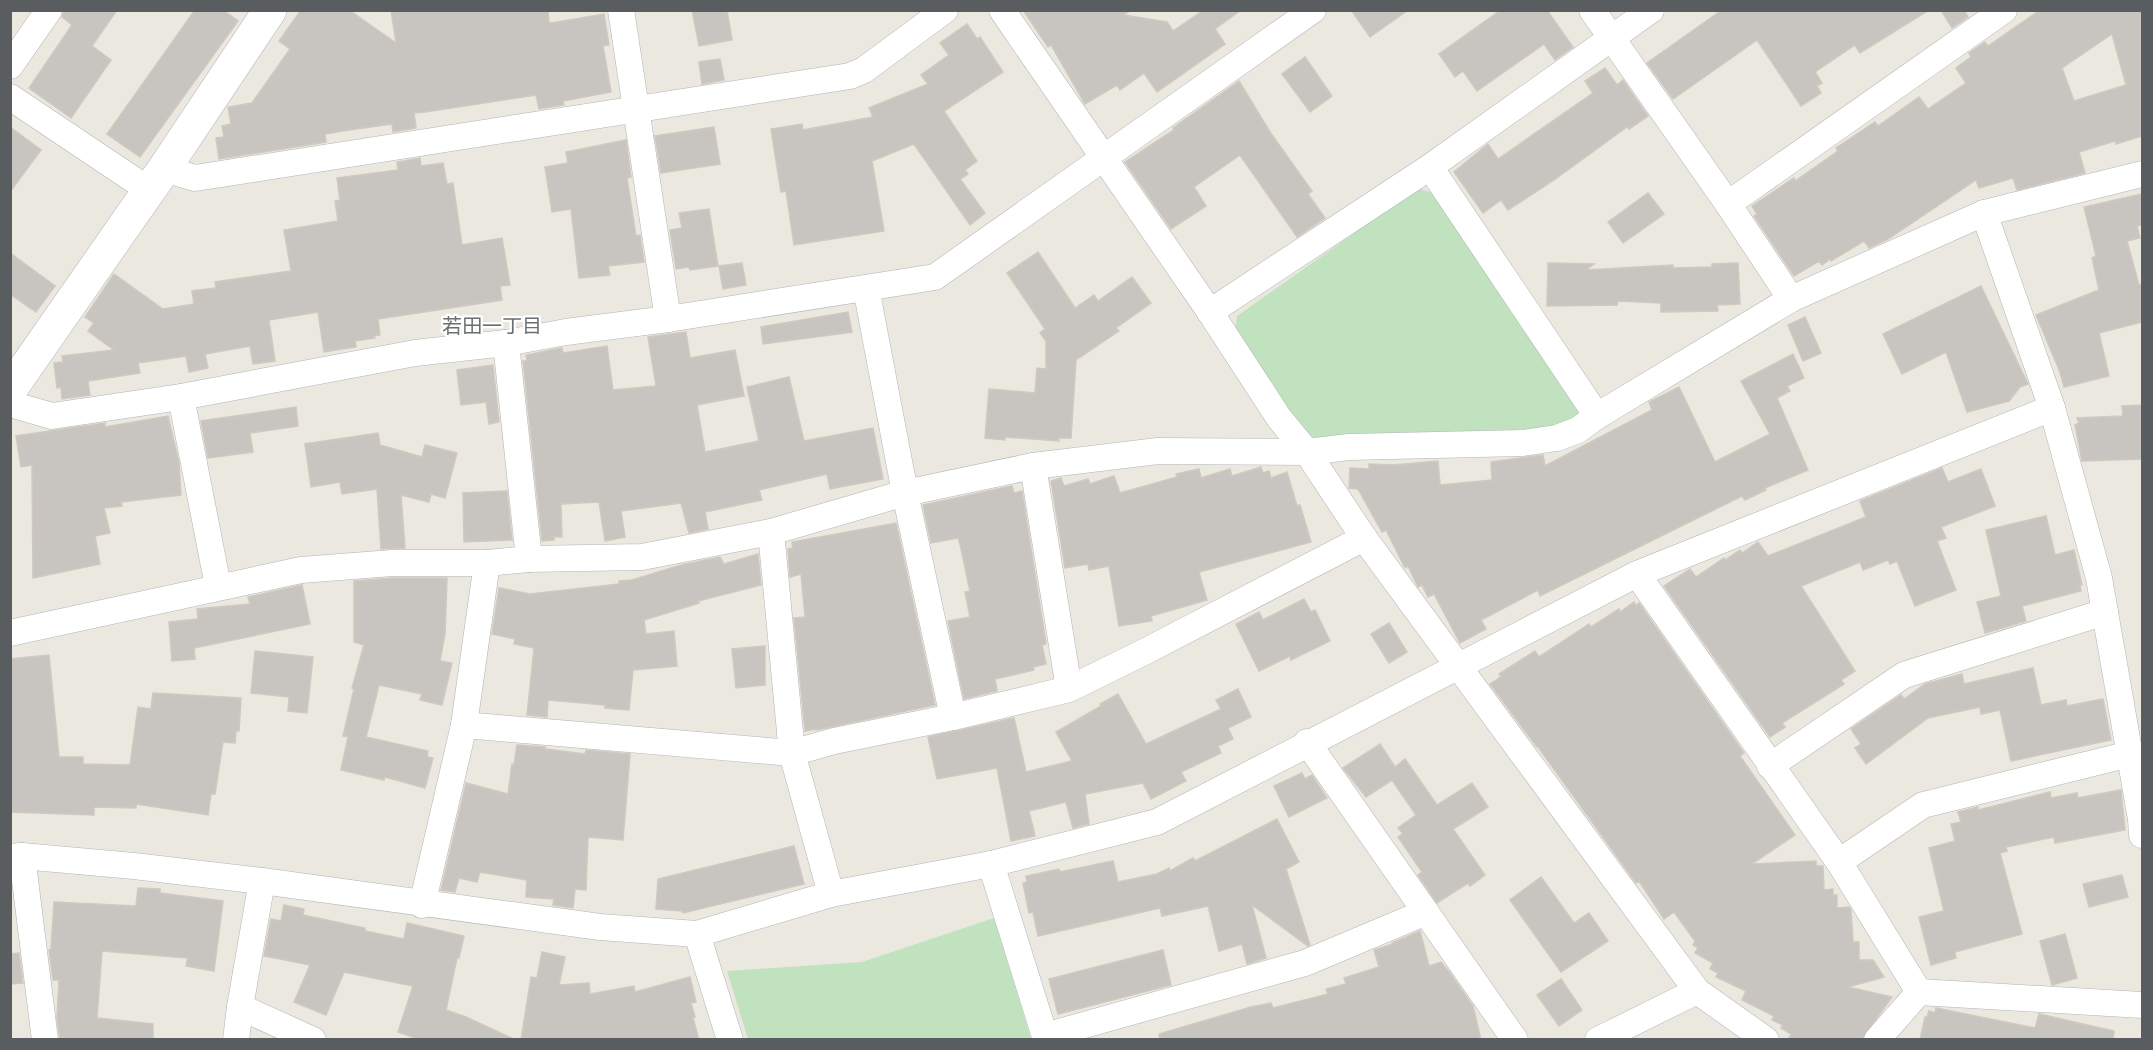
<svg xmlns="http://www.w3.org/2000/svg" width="2153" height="1050" font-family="'PT Sans Narrow','Noto Sans JP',sans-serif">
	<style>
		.green { fill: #c1e2be }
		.building { fill: #c8c5c0; stroke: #cfc9bf; stroke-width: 1.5; fill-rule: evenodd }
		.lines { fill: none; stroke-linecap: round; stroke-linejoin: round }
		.street-casing { stroke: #b1b4b7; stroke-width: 27 }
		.secondary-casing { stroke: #b2b6ba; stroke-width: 34 }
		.street { stroke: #fff; stroke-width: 26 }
		.secondary { stroke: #fff; stroke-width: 33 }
		.labels { text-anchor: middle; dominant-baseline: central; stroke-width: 4.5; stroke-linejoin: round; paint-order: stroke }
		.neighbourhood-label { font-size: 20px; fill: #6a6f72; stroke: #fff }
	</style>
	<rect width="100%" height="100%" fill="#ebe8e0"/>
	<g class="green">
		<polygon points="1418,188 1432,193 1581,406 1575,423 1562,429 1324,443 1308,434 1299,424 1235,331 1237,316"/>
		<polygon points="994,918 1031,1039 748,1039 727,971 862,962"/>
	</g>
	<g class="building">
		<polygon points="64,10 117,10 92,46 111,60 71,118 29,88 72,25 62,17"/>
		<polygon points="195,10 223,10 238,21 140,157 107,134"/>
		<polygon points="301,10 349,10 396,43 391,10 548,10 549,22 551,23 604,14 609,45 603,46 611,92 563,101 564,105 539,109 536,95 425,112 414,113 416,128 393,132 392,124 349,130 325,134 326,142 219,159 216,138 224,137 222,126 231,124 228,107 252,103 290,49 279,41"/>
		<polygon points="692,10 727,10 732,40 699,46"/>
		<polygon points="1023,10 1131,10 1124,15 1167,22 1173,31 1204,10 1241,10 1215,29 1225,44 1157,92 1144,73 1120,90 1117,85 1085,104 1051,45 1048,47"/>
		<polygon points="1351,10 1408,10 1370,37"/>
		<polygon points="1501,10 1547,10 1573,47 1555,60 1544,44 1477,91 1463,71 1455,77 1439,54"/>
		<polygon points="1722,10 1929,10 1860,53 1855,45 1815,72 1822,83 1817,86 1821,93 1801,106 1757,40 1673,99 1647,63"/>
		<polygon points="1941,10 1964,10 1968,17 1952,28"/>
		<path d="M 2040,10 L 2142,10 L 2142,136 L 2116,144 L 2115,141 L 2079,152 L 2085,173 L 2017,190 L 2013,178 L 1979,188 L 1976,180 L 1888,239 L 1869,248 L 1864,241 L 1831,261 L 1830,259 L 1822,265 L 1819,261 L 1794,276 L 1754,216 L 1757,214 L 1752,206 L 1794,178 L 1795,181 L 1838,151 L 1836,148 L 1875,122 L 1878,126 L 1919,97 L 1928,109 L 1966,83 L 1956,68 L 1971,57 L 1969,53 L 1985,42 L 1988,46 ZM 2112,34 L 2126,85 L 2074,101 L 2062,68 Z"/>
		<polygon points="967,24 977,39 980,37 1003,72 944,111 977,161 965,170 968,174 960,179 985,213 970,225 914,144 872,161 884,231 794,245 786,191 781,192 771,129 802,124 803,130 873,117 869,108 928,84 921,75 949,55 940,43"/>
		<polygon points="1305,57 1332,96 1310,112 1282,74"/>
		<polygon points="720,59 724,80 702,84 699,62"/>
		<polygon points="1605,68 1617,85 1623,80 1648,116 1629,129 1627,127 1554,180 1508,210 1501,200 1483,213 1454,172 1488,144 1498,159 1593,93 1585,81"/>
		<polygon points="1239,81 1270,132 1312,191 1308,194 1325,218 1297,237 1240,155 1194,187 1206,206 1171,229 1125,162 1174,130 1173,128"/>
		<polygon points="10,127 41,150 10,192"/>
		<polygon points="714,127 720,164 661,173 655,136"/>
		<polygon points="626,140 631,177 627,178 636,236 640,235 644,262 608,266 610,275 579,278 571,209 552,212 545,167 568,163 566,152"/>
		<polygon points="420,158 421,166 443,163 447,184 453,183 462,245 502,238 510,285 500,286 502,300 378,319 380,335 374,336 375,338 355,341 356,347 324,352 318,312 269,320 275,361 253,364 250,346 205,354 208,368 189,372 186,356 138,363 140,373 88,381 90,395 62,399 61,387 57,388 54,363 63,362 62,356 114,350 88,331 94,323 85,317 114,274 163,309 194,304 192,291 216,288 215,282 291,271 284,230 338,221 335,201 340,200 337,178 398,170 397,162"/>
		<polygon points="1648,193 1664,214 1623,243 1608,222"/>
		<polygon points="2142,194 2142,225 2137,226 2140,238 2127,241 2139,285 2142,284 2142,322 2099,333 2109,376 2064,387 2060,372 2036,315 2099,290 2092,258 2096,256 2084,207"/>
		<polygon points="709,209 718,266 690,270 689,267 676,269 670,230 682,228 679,213"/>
		<polygon points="1038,252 1075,308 1094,295 1098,301 1132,277 1151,303 1116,328 1119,331 1076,360 1071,438 1059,438 1059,441 1005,437 1005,440 985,438 989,389 1035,393 1037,368 1046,369 1046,341 1040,333 1045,329 1007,273"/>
		<polygon points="10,253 55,286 36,312 10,294"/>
		<polygon points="742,263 746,285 723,289 719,266"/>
		<polygon points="1548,263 1594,264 1586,270 1673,265 1673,268 1712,267 1712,264 1738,263 1740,304 1717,305 1718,311 1661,312 1661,303 1618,301 1617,305 1547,306"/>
		<polygon points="1981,286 2028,384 2020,387 2009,401 1967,412 1946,352 1902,374 1883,334"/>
		<polygon points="848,312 852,332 763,344 761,327"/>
		<polygon points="1805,317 1821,353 1803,361 1788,325"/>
		<polygon points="686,332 690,358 735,350 744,396 697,405 705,452 759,441 747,387 789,377 804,441 873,428 883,479 830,489 827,474 759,490 762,500 705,512 708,529 689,533 681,503 621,511 625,537 605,541 599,502 561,504 562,537 554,537 554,540 542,541 523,361 527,361 526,355 562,348 563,353 607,346 613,390 656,386 648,337"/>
		<polygon points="1793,354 1804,378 1787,386 1790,391 1777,398 1808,470 1765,488 1766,490 1745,500 1742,496 1540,596 1538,590 1481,620 1486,629 1460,643 1434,594 1428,597 1422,585 1418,587 1408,566 1405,568 1386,530 1382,532 1358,489 1349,488 1350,468 1369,469 1369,464 1394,465 1438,461 1440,485 1492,480 1491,462 1543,455 1545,466 1652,410 1649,402 1679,387 1715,462 1770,434 1741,381"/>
		<polygon points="493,365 499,422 489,424 486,402 461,405 457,370"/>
		<polygon points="2142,405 2142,459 2082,461 2075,425 2079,423 2077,418 2123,416 2122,406"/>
		<polygon points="296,407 298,426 250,433 253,452 208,458 201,421"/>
		<polygon points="168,416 179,463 181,495 121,502 122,506 104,508 110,533 95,536 100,564 33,578 32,465 21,467 16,436 105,423 105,427"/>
		<polygon points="378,433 380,445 422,457 425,445 457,453 445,498 431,494 429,502 401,495 405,548 381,549 377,489 342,494 340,482 311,487 305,444"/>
		<polygon points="1261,467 1263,473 1269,471 1271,478 1287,472 1297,506 1300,505 1311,542 1199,572 1207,600 1151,616 1152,621 1119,626 1109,566 1089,570 1088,564 1065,568 1051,481 1061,478 1064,486 1088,479 1090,484 1114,476 1120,493 1177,477 1176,474 1199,469 1201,478 1230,469 1232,476"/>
		<polygon points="1942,468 1948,482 1981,469 1995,506 1941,527 1946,538 1937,541 1956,590 1915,606 1897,561 1890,564 1888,560 1863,570 1860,562 1801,586 1855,671 1841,680 1844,684 1782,723 1785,727 1770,737 1664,586 1690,569 1696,577 1724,558 1725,560 1740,550 1742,553 1758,542 1768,556 1866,517 1860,501"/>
		<polygon points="1012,486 1014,493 1022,491 1046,644 1042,645 1046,664 1033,667 1034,670 995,679 997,691 964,699 948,621 970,617 965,592 970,591 960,544 958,538 931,543 923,505"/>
		<polygon points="507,491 512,540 464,542 463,493"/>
		<polygon points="2046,516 2055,555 2074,550 2082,585 2080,585 2081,591 2022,606 2026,621 1985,633 1977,602 2001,596 1986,530"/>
		<polygon points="896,523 935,705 816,730 816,729 805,731 794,618 805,617 801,574 790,577 788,549 793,548 792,542"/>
		<polygon points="758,554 761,585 698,601 699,603 644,620 646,634 674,631 677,666 633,670 629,710 605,708 605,705 548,700 547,717 527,715 534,648 514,644 515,639 492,634 499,588 530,594 619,584 619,581 632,580 681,565 720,557 724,564"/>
		<polygon points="393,578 447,578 445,634 440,661 452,663 442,705 420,700 422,694 379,685 366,737 428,751 427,757 433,758 425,788 385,777 384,780 341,770 348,737 343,736 354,689 352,688 364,645 354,642 354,581"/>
		<polygon points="302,585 310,624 194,648 195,659 172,661 169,622 198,619 197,609 250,604 248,597"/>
		<polygon points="1304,599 1311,612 1315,610 1330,641 1291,660 1290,656 1259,671 1236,624 1259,612 1263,620"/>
		<polygon points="1634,602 1636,606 1639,603 1744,753 1740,756 1795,835 1752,864 1816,861 1816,866 1823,866 1824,890 1833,889 1833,895 1837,895 1837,908 1849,907 1851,910 1853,942 1859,942 1859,960 1873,960 1884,977 1848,987 1892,997 1861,1040 1788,1040 1791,1034 1781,1028 1783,1025 1772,1020 1774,1016 1742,1000 1746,991 1716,977 1718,973 1710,969 1713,963 1695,953 1698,948 1693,945 1695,941 1674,912 1664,919 1639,881 1636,883 1538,747 1537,747 1490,684 1501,677 1499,674 1535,651 1539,657 1589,624 1591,627 1619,609 1620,612"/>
		<polygon points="1389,623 1407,652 1389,663 1371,634"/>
		<polygon points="765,646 765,685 736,688 732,649"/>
		<polygon points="255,651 313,657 307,713 288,711 289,697 251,693"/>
		<polygon points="49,655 59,757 83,757 83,764 130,765 138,707 151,709 153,693 241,698 239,731 236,731 235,743 223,742 215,794 211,794 208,815 136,804 136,808 94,807 94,815 10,812 10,659"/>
		<polygon points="2033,668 2041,705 2066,700 2067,706 2103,699 2111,740 2011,761 2000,710 1981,714 1980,707 1928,718 1866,764 1855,748 1861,744 1851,729 1901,695 1904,699 1925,684 1962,674 1964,684"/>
		<polygon points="1238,689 1251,717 1228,728 1233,739 1218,746 1221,753 1181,772 1186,781 1151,799 1143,783 1085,794 1089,824 1073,828 1066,802 1029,811 1035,836 1011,841 997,768 937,779 928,737 1014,718 1026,772 1072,761 1056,732 1101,706 1100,704 1118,694 1146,744 1221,709 1216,700"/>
		<polygon points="1380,744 1395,767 1405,759 1437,805 1472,783 1488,807 1453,829 1485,875 1470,886 1468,883 1437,903 1418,875 1422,872 1398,837 1403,834 1398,828 1416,815 1392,780 1366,797 1343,768"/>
		<polygon points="517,745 545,747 545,749 585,754 586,750 630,754 623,840 588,837 586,890 575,889 573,908 553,905 554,899 526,897 527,880 480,872 477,882 459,878 455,892 441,890 466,783 508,794 512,764 514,765"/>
		<polygon points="1302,773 1305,779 1312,775 1327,798 1289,817 1274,786"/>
		<polygon points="2121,790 2125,830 2055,843 2054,837 2006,847 2007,851 2000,853 2022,934 1955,952 1956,958 1931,965 1919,917 1944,911 1929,848 1955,841 1951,824 1961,822 1958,812 1978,807 1978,810 2050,792 2051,798 2077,793 2078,798"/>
		<polygon points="1277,819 1299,862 1286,869 1310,945 1308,946 1252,905 1266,958 1247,964 1242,944 1219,951 1208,906 1162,916 1160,908 1038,936 1033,912 1029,913 1023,883 1027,882 1026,876 1059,869 1060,872 1113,861 1118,882 1157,874 1169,868 1170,871 1193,858 1195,861"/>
		<polygon points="794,846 804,884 683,913 682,911 656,909 658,879"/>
		<polygon points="2122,875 2128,897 2089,907 2083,884"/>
		<polygon points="1541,877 1574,923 1589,913 1608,941 1561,972 1510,900"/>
		<polygon points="138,888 160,889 160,893 223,901 214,971 186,966 188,958 102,951 97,1018 153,1024 153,1040 60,1040 57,1018 59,980 53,980 49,950 51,949 54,902 136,906"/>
		<polygon points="284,905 304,909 303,915 365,928 365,931 404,939 407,923 464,936 459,958 457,958 446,1010 466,1017 516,1040 421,1040 398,1032 413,986 344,972 326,1015 294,1002 310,965 264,956 271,919 281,921"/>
		<polygon points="1420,931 1429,966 1441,962 1450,973 1473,1006 1481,1040 1160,1040 1159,1034 1251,1007 1271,1003 1273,1008 1328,994 1326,989 1346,984 1344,978 1379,967 1374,950 1393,944 1392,943"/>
		<polygon points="2065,934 2077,978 2052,985 2040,941"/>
		<polygon points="1163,950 1171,985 1058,1014 1049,979"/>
		<polygon points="542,952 565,957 559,985 589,983 590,994 634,986 635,992 690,977 696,1002 691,1003 695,1017 693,1018 699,1040 521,1040 531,977 537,978"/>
		<polygon points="19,953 23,983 10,984 10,954"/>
		<polygon points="1561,979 1582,1010 1559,1026 1537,995"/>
		<polygon points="1936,1008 2035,1028 2039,1014 2114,1031 2113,1040 1920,1040 1925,1017 1927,1017 1929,1011 1935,1013"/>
	</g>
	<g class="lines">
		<g class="street-casing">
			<g id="street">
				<polyline points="621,10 668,319"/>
				<polyline points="1002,10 1210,312 1279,418 1307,452 1364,538 1697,991 1766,1040"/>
				<polyline points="1592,10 1728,204 1791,299"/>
				<polyline points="10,66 49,10"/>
				<polyline points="10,97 149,190"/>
				<polyline points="1430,167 1597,416"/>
				<polyline points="164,169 195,178 850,76 864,70 945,10"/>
				<polyline points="1728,204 2004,10"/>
				<polyline points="1984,213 2052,408 2099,578 2141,819 2142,835"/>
				<polyline points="866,288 905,493 953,717"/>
				<polyline points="1210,312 1430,167 1651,10"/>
				<polyline points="506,343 529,559"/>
				<polyline points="181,397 218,586"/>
				<polyline points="10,404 52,416 181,397 415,353 506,343 566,332 668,319 935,277 1313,10"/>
				<polyline points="1033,466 1069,689"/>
				<polyline points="771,532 792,753 831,894"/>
				<polyline points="1637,574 1839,862 1919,992"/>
				<polyline points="10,633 301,570 392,563 487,563 529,559 642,557 771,532 905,493 1033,466 1158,451 1307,452 1349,447 1523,443 1557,438 1578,430 1597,416 1791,299 1984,213 2142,174"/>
				<polyline points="464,725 792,753 834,741 953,717 1069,689 1146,651 1364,538"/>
				<polyline points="1307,742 1515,1040"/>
				<polyline points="1770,766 1904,675 2105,612"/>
				<polyline points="22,856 45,1040"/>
				<polyline points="10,857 22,856 134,866 262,881 600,927 697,934 831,894 991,864 1157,822 1637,574 2052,408"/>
				<polyline points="1839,862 1923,805 2130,754"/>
				<polyline points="991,864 1046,1040"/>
				<polyline points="422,905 464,725 487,563"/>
				<polyline points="697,934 730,1040"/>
				<polyline points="1919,992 2142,1005"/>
				<polyline points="240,1007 313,1040"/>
				<polyline points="1045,1036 1305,963 1426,912"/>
				<polyline points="236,1040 240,1007 262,881"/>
				<polyline points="1598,1040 1697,991"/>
				<polyline points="1877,1040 1919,992"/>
			</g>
		</g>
		<g class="secondary-casing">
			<polyline id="secondary" points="10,390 164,169 270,10"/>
		</g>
		<use href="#street" class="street"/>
		<use href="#secondary" class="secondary"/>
	</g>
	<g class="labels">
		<g class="neighbourhood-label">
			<text x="492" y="326">若田一丁目</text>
		</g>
	</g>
	<rect width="2153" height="1050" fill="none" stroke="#595d60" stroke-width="24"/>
</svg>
